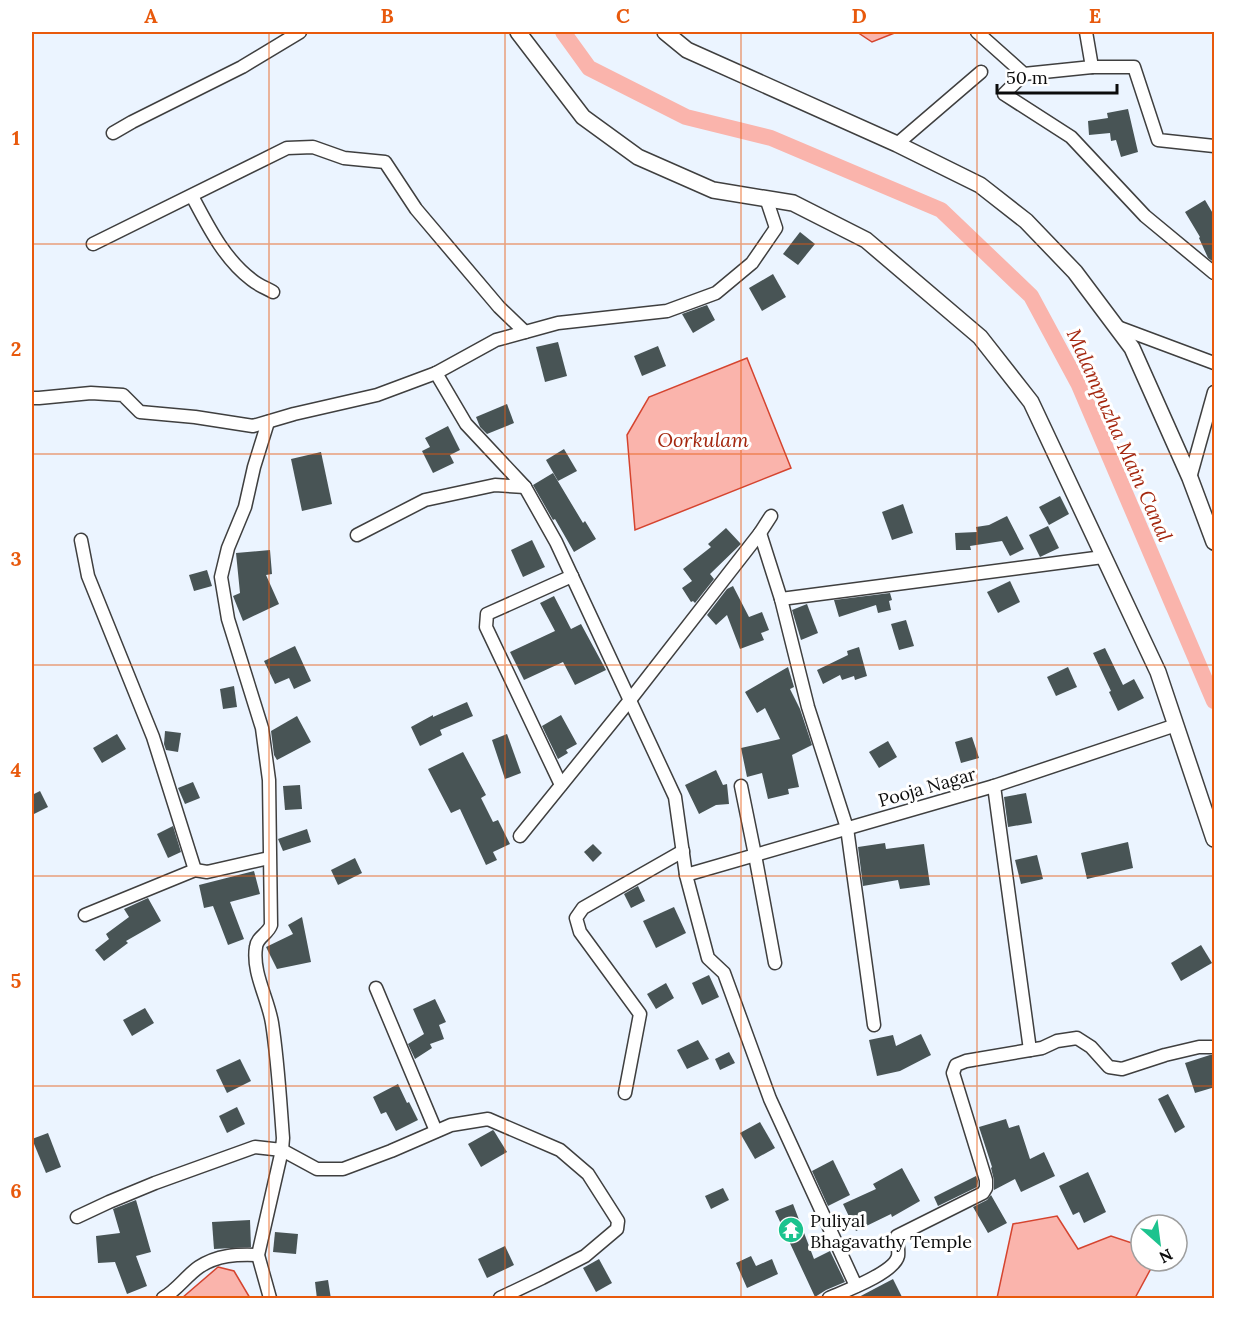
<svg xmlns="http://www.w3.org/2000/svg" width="1246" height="1330" font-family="Lora,serif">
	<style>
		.water { fill: #fab4ac; stroke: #d5442f; stroke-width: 1.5 }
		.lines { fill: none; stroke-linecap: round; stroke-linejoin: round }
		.canal { stroke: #fab4ac; stroke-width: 16 }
		.building { fill: #485455 }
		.minor-casing { stroke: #3f3f3f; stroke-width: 15 }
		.tertiary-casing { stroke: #3f3f3f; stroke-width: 18 }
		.minor { stroke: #fff; stroke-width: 12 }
		.tertiary { stroke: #fff; stroke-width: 15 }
		.grid { fill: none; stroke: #e8590c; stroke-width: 1.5; stroke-opacity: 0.55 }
		.labels { text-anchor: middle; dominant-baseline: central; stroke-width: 6; stroke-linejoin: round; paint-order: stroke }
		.street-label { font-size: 18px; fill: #0c0c0c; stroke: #fff }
		.poi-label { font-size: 18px; fill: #0c0c0c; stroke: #fff; text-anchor: start }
		.water-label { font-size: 20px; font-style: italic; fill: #a4270f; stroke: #fff }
		.neatline { fill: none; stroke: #e8590c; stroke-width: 2 }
		.grid-label { font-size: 20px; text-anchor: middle; font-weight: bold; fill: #e8590c }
	</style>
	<rect width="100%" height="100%" fill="#ebf4ff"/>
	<g class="water">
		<polygon points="857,32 897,32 872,42"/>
		<polygon points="747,358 791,468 635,530 627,435 649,397"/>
		<polygon points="1057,1216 1078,1249 1111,1236 1141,1246 1141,1261 1155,1261 1135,1298 997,1298 1013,1224"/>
		<polygon points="218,1267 234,1271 250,1298 182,1298"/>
	</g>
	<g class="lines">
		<polyline class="canal" points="563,32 589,68 686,117 771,138 941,210 1031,296 1079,385 1214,701"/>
	</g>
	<g class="building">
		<polygon points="1128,109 1138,152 1121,157 1116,140 1111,141 1110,133 1089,135 1088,121 1108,118 1107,113"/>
		<polygon points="1205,200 1215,217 1215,263 1208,258 1199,238 1200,237 1185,212"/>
		<polygon points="800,232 815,244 798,265 783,254"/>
		<polygon points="773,274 786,297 762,311 749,288"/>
		<polygon points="707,305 715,320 693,333 682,314"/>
		<polygon points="558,342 567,376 545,382 536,347"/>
		<polygon points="658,346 666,366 642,376 634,356"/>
		<polygon points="507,404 514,423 487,434 480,427 476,417"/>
		<polygon points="448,426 460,450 450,455 454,463 433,473 422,451 430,447 425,438"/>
		<polygon points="564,449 577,471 558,481 546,460"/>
		<polygon points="321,452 332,504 302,511 291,459"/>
		<polygon points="553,473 583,523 585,521 596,539 574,552 555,519 553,520 533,485"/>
		<polygon points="1060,496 1069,514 1049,525 1039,507"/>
		<polygon points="903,504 913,533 892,540 882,512"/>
		<polygon points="1007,516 1024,549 1010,556 1002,541 970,546 971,550 956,550 955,533 977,532 976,527 989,525"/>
		<polygon points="1048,526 1059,548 1040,557 1029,535"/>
		<polygon points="726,528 741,544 710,574 714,579 695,603 693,601 691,602 682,588 692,581 683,569 711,547 708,544"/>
		<polygon points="532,540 545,567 523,577 511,550"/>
		<polygon points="270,550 272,574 266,575 279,604 243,621 233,596 240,593 236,553"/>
		<polygon points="207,570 212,586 194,591 189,575"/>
		<polygon points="1010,581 1020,602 998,613 987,592"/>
		<polygon points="733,586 749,617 762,612 769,630 761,633 764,640 740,649 727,615 716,625 707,615 727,589"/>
		<polygon points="890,593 892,600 889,601 891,610 878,613 876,605 839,617 834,600"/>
		<polygon points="554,596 571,629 581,624 606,670 575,685 563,662 524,680 510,652 555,631 540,603"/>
		<polygon points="807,604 818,633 801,640 792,610"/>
		<polygon points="906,620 914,646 899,650 891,624"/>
		<polygon points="295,646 311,681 294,689 289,678 275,684 264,661"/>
		<polygon points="859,647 867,676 855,680 854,676 842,680 840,675 823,684 817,670 848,655 847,651"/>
		<polygon points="1105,648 1123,685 1134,679 1144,698 1118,711 1109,692 1111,691 1093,653"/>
		<polygon points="788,667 794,687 790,689 800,709 812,745 792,755 799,787 788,789 789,794 768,799 762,773 747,777 741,748 780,739 765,708 757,713 745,692"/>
		<polygon points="1068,667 1077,687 1056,696 1047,677"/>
		<polygon points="234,686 237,707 223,709 220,689"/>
		<polygon points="467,702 473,716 440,730 442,735 420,746 411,727 433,715 433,717"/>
		<polygon points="561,715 577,744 566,750 568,753 558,759 542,726"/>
		<polygon points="297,716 311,742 277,760 274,755 271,731"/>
		<polygon points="165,731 181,733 178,752 166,750 164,744"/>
		<polygon points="117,734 126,749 102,763 93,748"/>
		<polygon points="507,734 521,773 505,779 492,740"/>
		<polygon points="972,737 979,758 961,763 955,742"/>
		<polygon points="888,741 897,757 879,768 869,752"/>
		<polygon points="463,752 486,795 481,798 493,822 498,820 510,844 493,852 497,860 486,865 460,809 451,813 428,769"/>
		<polygon points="716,770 723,785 727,784 729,804 716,805 699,814 685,785"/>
		<polygon points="193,782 200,798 185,804 178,788"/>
		<polygon points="300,785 302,809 285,810 283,786"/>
		<polygon points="40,791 48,807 32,815 32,795"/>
		<polygon points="1026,793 1032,823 1008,827 1004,797"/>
		<polygon points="173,826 181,852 168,858 157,834"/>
		<polygon points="307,829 311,842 283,851 278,839"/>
		<polygon points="1128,842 1133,868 1087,879 1081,853"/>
		<polygon points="885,843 886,849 924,844 930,885 900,889 898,880 863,886 858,847"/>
		<polygon points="593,844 602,853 593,862 584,852"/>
		<polygon points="1037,855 1043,879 1021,884 1015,860"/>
		<polygon points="355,858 362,873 338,885 331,870"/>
		<polygon points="254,871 260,894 230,902 244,939 228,945 213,906 204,908 199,885"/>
		<polygon points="638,886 645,901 631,908 624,894"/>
		<polygon points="148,898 161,921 126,941 128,943 104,961 95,950 109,939 106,934 129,917 124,909"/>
		<polygon points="674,907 686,933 656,948 643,921"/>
		<polygon points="302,917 311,962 277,969 266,947 293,934 288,925"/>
		<polygon points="1201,945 1212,963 1181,981 1171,963"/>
		<polygon points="709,975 719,997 702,1005 692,983"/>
		<polygon points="666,983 674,998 656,1009 647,994"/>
		<polygon points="435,999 446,1022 439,1025 444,1039 430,1044 432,1048 415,1059 408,1044 424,1034 413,1009"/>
		<polygon points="145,1008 154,1023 132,1036 123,1020"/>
		<polygon points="921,1034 931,1055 900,1071 877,1076 869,1040 893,1035 896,1046"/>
		<polygon points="698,1040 709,1059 687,1069 677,1050"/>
		<polygon points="729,1052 735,1063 720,1070 715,1059"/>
		<polygon points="1210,1055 1215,1055 1215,1087 1195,1093 1185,1063"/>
		<polygon points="240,1059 251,1081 227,1093 216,1070"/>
		<polygon points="398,1084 407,1103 409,1102 418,1120 396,1131 386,1112 381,1114 373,1097"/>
		<polygon points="1168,1094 1185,1127 1175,1133 1158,1099"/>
		<polygon points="237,1107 245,1124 227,1133 219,1116"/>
		<polygon points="1006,1119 1009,1128 1019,1125 1030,1159 1044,1152 1055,1176 1021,1192 1015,1179 994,1190 994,1180 991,1168 992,1167 979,1127"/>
		<polygon points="760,1122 775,1148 755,1159 740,1133"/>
		<polygon points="493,1130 494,1131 507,1152 481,1167 468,1144"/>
		<polygon points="48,1133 61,1167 46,1173 32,1139"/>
		<polygon points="833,1160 850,1195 828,1206 812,1171"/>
		<polygon points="902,1168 920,1201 892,1217 891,1214 856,1231 843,1204 876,1189 873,1184"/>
		<polygon points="1088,1172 1106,1212 1084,1223 1079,1212 1073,1215 1059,1186"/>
		<polygon points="976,1176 978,1181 977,1187 938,1206 934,1197"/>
		<polygon points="723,1188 729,1200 711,1209 705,1196"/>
		<polygon points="991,1195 1007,1223 988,1233 973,1207 987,1200"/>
		<polygon points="136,1200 151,1252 136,1256 147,1286 127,1294 115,1262 98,1263 96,1236 120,1233 113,1209"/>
		<polygon points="793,1204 814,1259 830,1251 845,1282 826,1290 815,1297 775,1211"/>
		<polygon points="250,1220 251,1247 214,1249 212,1222"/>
		<polygon points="275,1232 298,1234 296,1254 273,1252"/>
		<polygon points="505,1246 514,1265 487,1278 478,1259"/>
		<polygon points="751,1256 756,1266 772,1259 778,1274 747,1288 736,1263"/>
		<polygon points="599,1259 612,1283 596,1292 583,1268"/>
		<polygon points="893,1279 903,1299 855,1299"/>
		<polygon points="328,1280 331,1299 317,1299 315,1282"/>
	</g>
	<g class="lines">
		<g class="minor-casing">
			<g id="minor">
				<polyline points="977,32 1024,74 1092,67 1134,67 1158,140 1214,146"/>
				<polyline points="1086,32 1092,67"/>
				<polyline points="1024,74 1004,94 1071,137 1145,216 1214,273"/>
				<polyline points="113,133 132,122 242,67 300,32"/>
				<polyline points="897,144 981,72"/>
				<path d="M 192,196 C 208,226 224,259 252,280 C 258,285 266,288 273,292"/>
				<polyline points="93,244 287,148 313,147 344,158 385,162 416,209 499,307 525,332"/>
				<polyline points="1115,326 1214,363"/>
				<polyline points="436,373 466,424 525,487 556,542 675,797 686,875 708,958 724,973 770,1099 856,1286"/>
				<polyline points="32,398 39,398 91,393 123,395 140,412 195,417 253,426 294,414 377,395 436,373 496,340 558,323 667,311 716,293 752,263 776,228 766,198"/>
				<polyline points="1190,478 1214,392"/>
				<polyline points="760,533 781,599 808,707 847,828 874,1025"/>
				<polyline points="357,535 425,500 495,485 525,487"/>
				<polyline points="81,540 88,576 153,737 195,870"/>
				<polyline points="781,599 1103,557"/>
				<polyline points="561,785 486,627 487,614 572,576"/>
				<polyline points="741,786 755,855 775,963"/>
				<polyline points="994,786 1030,1050"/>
				<polyline points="520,836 630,700 760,533 771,516"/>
				<polyline points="686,875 994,786 1176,725"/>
				<polyline points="85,915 195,870 207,872 269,858"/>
				<polyline points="376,988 436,1131"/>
				<polyline points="625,1093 640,1014 580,932 576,918 583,908 683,851"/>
				<path d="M 77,1217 L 109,1202 L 155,1183 L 255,1147 L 282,1150 L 283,1138 C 280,1100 278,1061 272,1023 C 268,998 252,973 256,947 C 257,937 268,934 271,925 L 269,780 L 262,728 L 228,619 L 221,577 L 228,548 L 245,507 L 254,467 L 268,422"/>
				<path d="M 163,1298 C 177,1290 186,1276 199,1267 C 217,1255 237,1254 258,1255"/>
				<polyline points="270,1298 258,1255 282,1150 317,1169 343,1169 391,1151 451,1125 488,1119 560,1150 588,1174 618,1221 617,1229 585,1256 542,1278 500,1298"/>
				<path d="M 829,1298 C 845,1291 894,1273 898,1256 C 899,1250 897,1242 897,1236 L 983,1193 L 986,1188 L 986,1180 L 953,1073 L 956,1065 L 966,1061 L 1042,1048 L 1057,1041 L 1077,1038 L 1091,1047 L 1109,1067 L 1122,1069 L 1165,1055 L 1199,1047 L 1214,1047"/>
			</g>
		</g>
		<g class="tertiary-casing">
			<g id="tertiary">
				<polyline points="518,32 583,117 638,157 713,190 793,203 866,240 980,337 1031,402 1158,672 1214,839"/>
				<polyline points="665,32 687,50 897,144 980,185 1026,221 1075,272 1132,348 1190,478 1214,542"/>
			</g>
		</g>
		<use href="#minor" class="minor"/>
		<use href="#tertiary" class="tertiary"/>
	</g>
	<path class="grid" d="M 269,32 L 269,1298M 505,32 L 505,1298M 741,32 L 741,1298M 977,32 L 977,1298M 32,244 L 1214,244M 32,454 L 1214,454M 32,665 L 1214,665M 32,876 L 1214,876M 32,1086 L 1214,1086"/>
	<defs>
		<g id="temple-disc" transform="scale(1.35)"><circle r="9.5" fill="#1cc38e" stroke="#fff"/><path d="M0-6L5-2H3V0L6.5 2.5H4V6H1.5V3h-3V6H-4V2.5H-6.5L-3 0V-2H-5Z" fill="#fff"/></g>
	</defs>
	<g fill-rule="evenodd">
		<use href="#temple-disc" x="791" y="1230"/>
	</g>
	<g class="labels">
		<g class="street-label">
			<text transform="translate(927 787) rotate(-16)">Pooja Nagar</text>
		</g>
		<g class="poi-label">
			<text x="810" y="1220">Puliyal<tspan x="810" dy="21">Bhagavathy Temple</tspan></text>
		</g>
		<g class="water-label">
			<text transform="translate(1120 435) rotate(66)">Malampuzha Main Canal</text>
			<text x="703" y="439">Oorkulam</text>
		</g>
	</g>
	<rect width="1246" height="1330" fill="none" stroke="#ffffff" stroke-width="66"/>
	<g transform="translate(1159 1243) rotate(152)"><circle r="28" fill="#ffffff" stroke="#9e9e9e" stroke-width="1.5"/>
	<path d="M0-4.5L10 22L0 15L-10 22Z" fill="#1cc38e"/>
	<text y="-9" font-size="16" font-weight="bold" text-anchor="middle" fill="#0c0c0c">N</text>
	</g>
	<path d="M997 84v9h120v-9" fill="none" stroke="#0c0c0c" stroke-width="3"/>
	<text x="1006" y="84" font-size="18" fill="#0c0c0c" stroke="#ffffff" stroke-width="4.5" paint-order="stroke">50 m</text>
	<rect x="33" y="33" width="1180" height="1264" class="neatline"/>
	<g class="grid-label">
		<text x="151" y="23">A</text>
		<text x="387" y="23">B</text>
		<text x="623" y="23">C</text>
		<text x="859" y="23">D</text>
		<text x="1095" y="23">E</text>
		<text x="16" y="145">1</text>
		<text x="16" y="356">2</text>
		<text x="16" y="566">3</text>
		<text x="16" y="777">4</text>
		<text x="16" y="988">5</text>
		<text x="16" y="1198">6</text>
	</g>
</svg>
